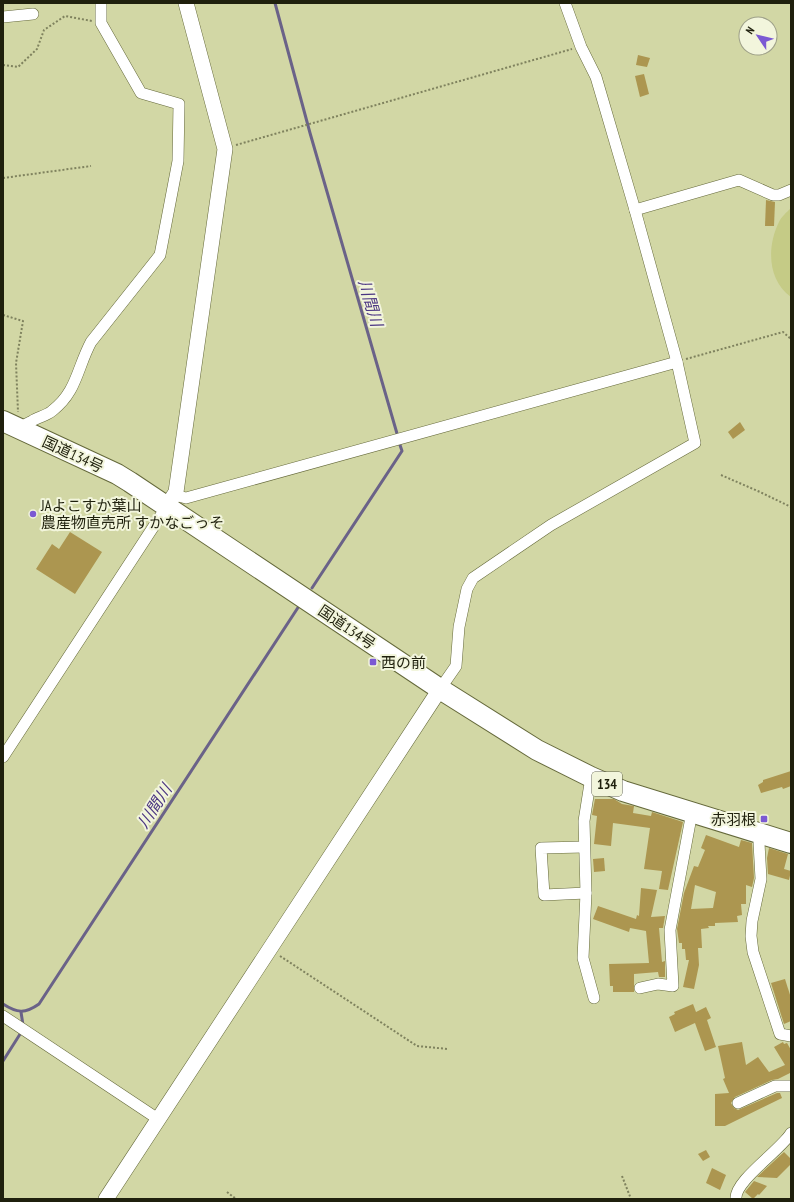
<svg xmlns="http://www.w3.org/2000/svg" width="794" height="1202" font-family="'PT Sans Narrow','Noto Sans JP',sans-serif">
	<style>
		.green { fill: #c5cb86 }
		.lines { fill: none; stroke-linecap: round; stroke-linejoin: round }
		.stream { stroke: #6a6288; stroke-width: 3 }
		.building { fill: #ac9650; fill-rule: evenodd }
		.street-casing { stroke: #65693b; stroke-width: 12 }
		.secondary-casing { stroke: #65693b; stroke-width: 16 }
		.highway-casing { stroke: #65693b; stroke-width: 22 }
		.path { stroke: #7f825e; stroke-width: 2; stroke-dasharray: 2 2; stroke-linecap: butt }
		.street { stroke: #fff; stroke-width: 11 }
		.secondary { stroke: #fff; stroke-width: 15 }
		.highway { stroke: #fff; stroke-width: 20 }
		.poi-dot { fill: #7b59d3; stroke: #f2f5dc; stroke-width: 1.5 }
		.labels { text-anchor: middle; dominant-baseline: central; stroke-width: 4; stroke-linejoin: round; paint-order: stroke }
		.shield { fill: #f2f5dc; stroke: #5e604b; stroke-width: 1 }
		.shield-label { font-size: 14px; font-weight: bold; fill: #1f200d }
		.street-label { font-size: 15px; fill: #1f200d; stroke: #f2f5dc }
		.poi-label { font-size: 15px; fill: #1f200d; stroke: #f2f5dc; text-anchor: start }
		.water-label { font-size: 16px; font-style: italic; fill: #4b3682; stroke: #f2f5dc }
	</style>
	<rect width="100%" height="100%" fill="#d2d7a5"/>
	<path class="green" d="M 791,208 L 791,297 C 767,280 767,246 779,222 C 781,217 787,212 791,208 Z"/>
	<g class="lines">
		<g class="stream">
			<polyline points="275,3 310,133 398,437"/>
			<polyline points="312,588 402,451 399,442"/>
			<path d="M 3,1004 C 17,1013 25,1014 39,1004 L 299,606"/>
			<polyline points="21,1012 23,1025"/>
			<polyline points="3,1061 22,1031"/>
		</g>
	</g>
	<g class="building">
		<polygon points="638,55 650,58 647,67 636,65"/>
		<polygon points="644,74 649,94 640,97 635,76"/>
		<polygon points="766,200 775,202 774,226 765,226"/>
		<polygon points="740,422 745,430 733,439 728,432"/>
		<polygon points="70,532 102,552 75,594 36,569 52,544 59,549"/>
		<polygon points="791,771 791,786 783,789 782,787 761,793 758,785 763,782 763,780"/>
		<polygon points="595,799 614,799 622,804 634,806 633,813 651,816 652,812 683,822 668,890 659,889 662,871 644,869 650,828 613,823 611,846 594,844 597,816 592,815"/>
		<path d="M 706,835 L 739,847 L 741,840 L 752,843 L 754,878 L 752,887 L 746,885 L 746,904 L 741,904 L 742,915 L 737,916 L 738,922 L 715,923 L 715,926 L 708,926 L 709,928 L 701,929 L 702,948 L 698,948 L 699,965 L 694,989 L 683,987 L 689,960 L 686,960 L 685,949 L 682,949 L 682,943 L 679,943 L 677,929 L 684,893 L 694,866 L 698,867 L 705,850 L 701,848 ZM 695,885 L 716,892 L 713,908 L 691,909 Z"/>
		<polygon points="769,848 788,854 784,869 791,871 789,880 768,874 767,858"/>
		<polygon points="604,858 605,871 594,872 593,859"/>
		<polygon points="641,888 657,890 651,917 665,916 663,928 659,928 662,962 665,961 665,977 659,977 658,972 634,974 634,992 613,992 613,986 610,986 609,964 649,963 646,931 630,928 629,932 593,919 598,906 636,919 637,915 639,916"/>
		<polygon points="785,979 791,998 791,1021 784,1024 771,983"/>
		<polygon points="693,1004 696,1012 706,1007 711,1018 707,1020 716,1047 705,1051 695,1023 675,1032 669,1017 675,1014 674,1012"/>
		<polygon points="742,1042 746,1065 758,1057 769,1072 785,1065 774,1047 783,1042 784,1044 787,1043 791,1050 791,1075 790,1073 778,1079 772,1080 735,1097 731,1103 734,1108 738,1110 777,1093 780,1093 782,1098 725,1126 715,1126 715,1094 729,1093 723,1079 725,1078 718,1046"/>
		<polygon points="706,1150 710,1157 703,1161 698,1154"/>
		<polygon points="784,1152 791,1159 791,1164 777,1178 757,1177"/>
		<polygon points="712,1168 726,1175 720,1190 706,1183"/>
		<polygon points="754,1181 767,1186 759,1195 758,1194 753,1199 745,1192"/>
	</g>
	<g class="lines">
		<g class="street-casing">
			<g id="street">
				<polyline points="3,17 33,14"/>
				<polyline points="635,210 739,180 773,195 779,195 791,190"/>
				<path d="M 19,429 C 23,426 27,423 32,421 C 38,417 46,416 52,411 C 77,392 77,368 91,342 L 160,255 L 178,161 L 179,104 L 141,93 L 101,23 L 101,3"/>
				<polyline points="174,495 186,498 677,362"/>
				<polyline points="440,689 456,666 459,627 467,589 473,578 551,525 695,443 677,362 635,210 596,77 581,47 565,3"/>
				<polyline points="3,757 167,506"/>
				<polyline points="591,777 584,821 586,893 583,958 594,998"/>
				<polyline points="761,834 759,843 761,879 752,921 751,936 753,952 780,1034 791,1036"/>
				<polyline points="584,847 541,848 544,895 586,893"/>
				<polyline points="640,988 658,984 673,986 670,930 692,812"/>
				<polyline points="3,1016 158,1119"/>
				<polyline points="738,1103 775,1086 791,1086"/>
				<path d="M 736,1199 C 734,1181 781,1150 791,1133"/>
			</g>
		</g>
		<g class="secondary-casing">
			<g id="secondary">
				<polyline points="167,506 176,492 225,149 186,3"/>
				<polyline points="106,1199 440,689"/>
			</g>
		</g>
		<g class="highway-casing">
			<polyline id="highway" points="3,421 117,474 130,482 440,689 537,750 591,777 623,791 791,843"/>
		</g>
		<g class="path">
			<polyline points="3,65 18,67 37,49 44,30 65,16 92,21"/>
			<polyline points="236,145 572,49"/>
			<polyline points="3,178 91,166"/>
			<polyline points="3,315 23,321 16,363 18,412"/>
			<polyline points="686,359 783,332 791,339"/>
			<polyline points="721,475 760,492 791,507"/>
			<polyline points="280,956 417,1046 448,1049"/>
			<polyline points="622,1176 631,1199"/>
			<polyline points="227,1192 236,1199"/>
		</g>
		<use href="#street" class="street"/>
		<use href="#secondary" class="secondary"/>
		<use href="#highway" class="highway"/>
	</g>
	<g class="poi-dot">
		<circle cx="33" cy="514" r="4"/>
		<rect x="369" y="658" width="8" height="8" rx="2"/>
		<rect x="760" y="815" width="8" height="8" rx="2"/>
	</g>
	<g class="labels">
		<rect class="shield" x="592" y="772" width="30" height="24" rx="3"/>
		<g class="shield-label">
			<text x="607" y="784">134</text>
		</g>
		<g class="street-label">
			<text transform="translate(73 454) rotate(25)">国道134号</text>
			<text transform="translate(347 627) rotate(34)">国道134号</text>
		</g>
		<g class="poi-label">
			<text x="41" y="505">JAよこすか葉山<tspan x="41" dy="17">農産物直売所 すかなごっそ</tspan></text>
			<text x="381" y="662">西の前</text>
			<text x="756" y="819" text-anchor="end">赤羽根</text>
		</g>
		<g class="water-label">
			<text transform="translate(371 303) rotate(74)">川間川</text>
			<text transform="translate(154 806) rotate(-57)">川間川</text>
		</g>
	</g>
	<rect width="794" height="1202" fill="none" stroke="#1f200d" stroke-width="8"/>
	<g transform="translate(758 36) rotate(305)"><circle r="19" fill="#f2f5dc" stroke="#9ea089"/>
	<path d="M0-3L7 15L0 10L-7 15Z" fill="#7b59d3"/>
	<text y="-6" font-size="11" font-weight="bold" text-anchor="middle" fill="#1f200d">N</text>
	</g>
</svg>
